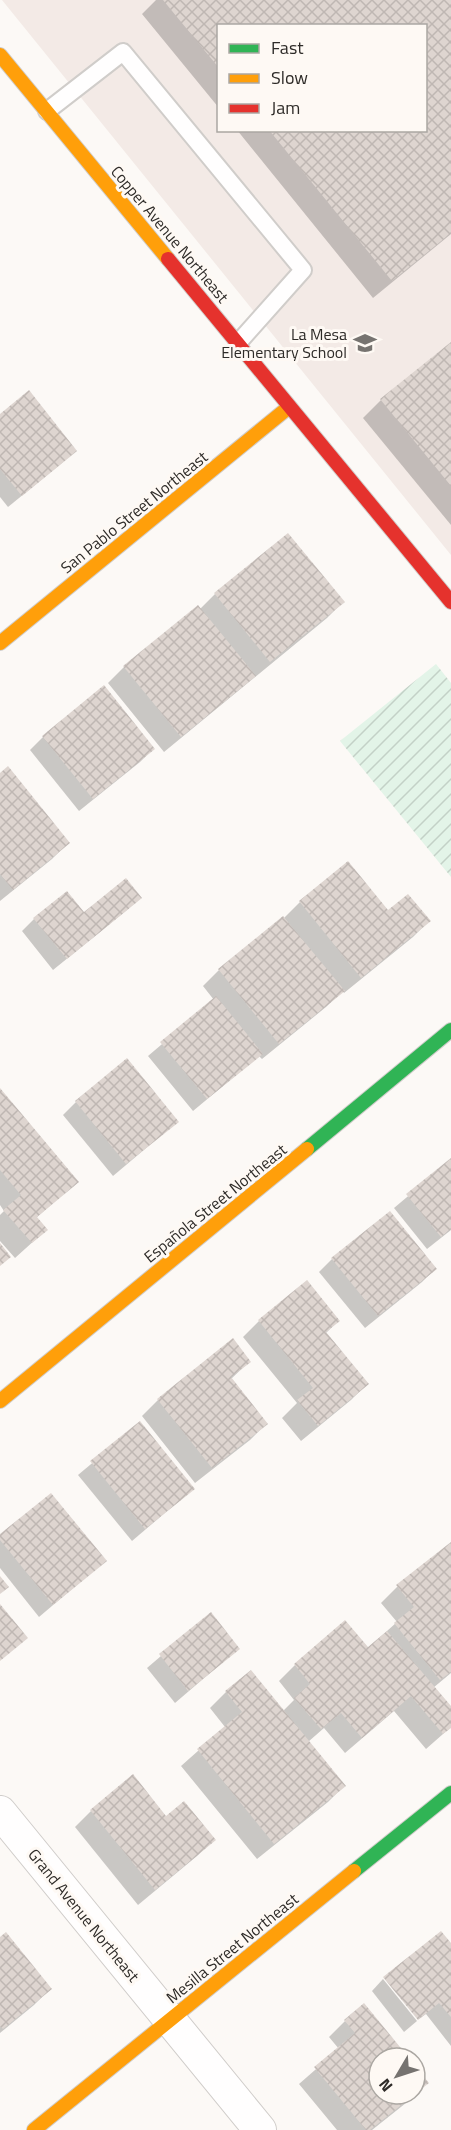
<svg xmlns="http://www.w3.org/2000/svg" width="451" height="2130" font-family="'Titillium Web',sans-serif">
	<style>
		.education { fill: #f3eae6; fill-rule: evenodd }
		.garden { fill: url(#garden-furrows) }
		.shadow { fill: #0003 }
		.building { fill: url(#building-cross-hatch) }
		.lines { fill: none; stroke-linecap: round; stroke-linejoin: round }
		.lane-casing { stroke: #d0cdca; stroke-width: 20 }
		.street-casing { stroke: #d0cdca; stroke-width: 34 }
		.fast-casing { stroke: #d0cdca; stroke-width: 16 }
		.slow-casing { stroke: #d0cdca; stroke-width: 16 }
		.jam-casing { stroke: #d0cdca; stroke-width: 16 }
		.lane { stroke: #fffefe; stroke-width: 16 }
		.street { stroke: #fffefe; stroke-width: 32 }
		.fast { stroke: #30b455; stroke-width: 14 }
		.slow { stroke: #ff9f0a; stroke-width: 14 }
		.jam { stroke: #e5322d; stroke-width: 14 }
		.labels { text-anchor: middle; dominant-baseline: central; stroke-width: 6; stroke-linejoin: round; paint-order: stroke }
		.street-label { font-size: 16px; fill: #2e2b28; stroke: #fef9f4 }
		.poi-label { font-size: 16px; fill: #2e2b28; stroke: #fef9f4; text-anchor: end }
	</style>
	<defs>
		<pattern id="garden-furrows" width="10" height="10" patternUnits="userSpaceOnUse" patternTransform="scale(1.5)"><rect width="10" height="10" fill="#e3f4e8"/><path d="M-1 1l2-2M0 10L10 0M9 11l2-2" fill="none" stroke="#c3d1c7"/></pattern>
		<pattern id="building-cross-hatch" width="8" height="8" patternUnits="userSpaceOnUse" patternTransform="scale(1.5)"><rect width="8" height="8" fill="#ded5d0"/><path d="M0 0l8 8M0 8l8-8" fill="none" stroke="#bfb7b3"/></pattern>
	</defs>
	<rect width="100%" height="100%" fill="#fcf9f6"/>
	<path class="education" d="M 2,0 L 451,0 L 451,555 ZM 219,26 L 426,26 L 426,130 L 219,130 Z"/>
	<polygon class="garden" points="436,664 451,683 451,877 340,741"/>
	<g class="shadow">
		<polygon points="156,0 451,0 451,234 373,298 237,130 426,130 426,26 219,26 219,108 142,14"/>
		<polygon points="451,344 451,525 363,418 381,400"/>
		<polygon points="0,416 75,451 62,463 8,507 0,497"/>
		<polygon points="215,594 343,602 327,618 164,752 108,683 124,667 200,609"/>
		<polygon points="103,688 153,749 140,762 79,811 30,750 43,737"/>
		<polygon points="0,775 68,843 52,859 0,901"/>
		<polygon points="140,898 127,910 53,970 22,931 34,919 84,914"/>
		<polygon points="300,902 388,912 429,921 413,937 344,993 343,991 326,1007 262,1059 259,1056 193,1111 148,1056 214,1000 203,986 219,970 284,918"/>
		<polygon points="0,1090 77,1182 36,1218 46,1230 15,1258 0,1241 0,1215 4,1211 0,1205"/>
		<polygon points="76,1102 177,1122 113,1176 63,1115"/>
		<polygon points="451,1160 451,1230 427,1249 394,1208"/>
		<polygon points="389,1213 435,1269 422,1282 365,1328 319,1272 332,1259"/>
		<polygon points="259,1321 338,1321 326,1333 367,1384 351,1400 301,1441 282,1418 297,1403 243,1337"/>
		<polygon points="249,1362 231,1379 266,1424 250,1440 195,1483 142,1416 158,1400"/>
		<polygon points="140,1423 193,1489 132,1541 78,1475"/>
		<polygon points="0,1536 105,1561 39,1617 0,1568"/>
		<polygon points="451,1544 451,1673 433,1688 451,1709 451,1727 426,1749 394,1711 345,1753 324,1728 308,1742 344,1786 328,1802 257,1859 181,1766 225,1727 210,1708 226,1692 283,1711 294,1700 279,1681 295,1665 345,1622 367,1649 397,1622 381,1603 397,1587"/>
		<polygon points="210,1614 238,1649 175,1703 147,1668"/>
		<polygon points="91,1811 166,1818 214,1840 197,1856 138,1905 75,1827"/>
		<polygon points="0,1938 50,1989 34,2005 0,2033"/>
		<polygon points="451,1945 451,2046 426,2014 419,2019 385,1977"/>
		<polygon points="383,1979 417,2021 404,2032 372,1991"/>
		<polygon points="345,2021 407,2058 379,2058 379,2094 415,2094 415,2068 427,2083 411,2099 372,2130 337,2130 299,2084 339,2049 329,2037"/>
	</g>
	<g class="building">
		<polygon points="163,0 451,0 451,233 392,281 269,130 426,130 426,26 219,26 219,68"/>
		<polygon points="451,342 451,486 380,399"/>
		<polygon points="29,390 77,451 22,496 0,469 0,414"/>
		<polygon points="288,533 345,602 270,662 214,593"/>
		<polygon points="198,605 256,676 181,737 123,666"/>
		<polygon points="104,685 155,749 93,799 42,736"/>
		<polygon points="8,766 70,843 13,890 0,874 0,773"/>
		<polygon points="348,861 388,910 408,894 431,921 361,978 299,901"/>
		<polygon points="126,878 142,898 67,959 33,918 67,891 84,912"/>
		<polygon points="283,916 345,991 279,1044 218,969"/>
		<polygon points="216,996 263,1054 207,1099 160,1042"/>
		<polygon points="127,1058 179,1122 126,1164 75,1101"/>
		<polygon points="0,1088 79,1182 37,1217 48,1230 32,1243 3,1210 21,1195 0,1170"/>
		<polygon points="451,1158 451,1229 441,1237 406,1194"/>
		<polygon points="390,1211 437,1269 378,1316 331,1258"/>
		<polygon points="0,1243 11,1257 0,1266"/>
		<polygon points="307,1280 340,1321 326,1332 369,1384 318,1426 297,1400 313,1388 258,1320"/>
		<polygon points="233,1338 251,1362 231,1377 268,1424 212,1468 157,1399"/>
		<polygon points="140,1421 195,1489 145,1529 90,1461"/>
		<polygon points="51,1493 107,1561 53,1605 0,1540 0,1534"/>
		<polygon points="451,1542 451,1672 440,1680 394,1623 414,1607 396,1585"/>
		<polygon points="0,1576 9,1587 0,1594"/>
		<polygon points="0,1604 28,1638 0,1661"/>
		<polygon points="211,1612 240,1649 188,1691 159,1654"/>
		<polygon points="345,1620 368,1647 387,1631 451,1706 451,1728 443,1734 411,1696 362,1738 341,1713 321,1729 294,1698 310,1684 294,1664"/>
		<polygon points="251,1670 346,1786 274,1844 197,1749 242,1712 225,1691"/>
		<polygon points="133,1774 166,1816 184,1801 216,1840 155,1890 90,1810"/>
		<polygon points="441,1931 451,1943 451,2017 439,2003 418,2020 383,1977"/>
		<polygon points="6,1932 52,1989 3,2029 0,2026 0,1937"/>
		<polygon points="364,2003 409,2058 379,2058 379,2094 415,2094 370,2130 366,2130 314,2067 355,2033 344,2020"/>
		<polygon points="415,2066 429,2083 415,2094"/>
	</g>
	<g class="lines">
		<g class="lane-casing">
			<polyline id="lane" points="47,111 123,52 303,270 238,343"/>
		</g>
		<g class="street-casing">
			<polyline id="street" points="0,1812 260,2130"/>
		</g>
		<g class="fast-casing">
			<g id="fast">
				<polyline points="307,1149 451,1030"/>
				<polyline points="354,1871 451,1793"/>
			</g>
		</g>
		<g class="slow-casing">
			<g id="slow">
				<polyline points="0,55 168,259"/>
				<polyline points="0,643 289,407"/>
				<polyline points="0,1401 307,1149"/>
				<polyline points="34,2130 354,1871"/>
			</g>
		</g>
		<g class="jam-casing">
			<polyline id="jam" points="168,259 451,602"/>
		</g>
		<use href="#lane" class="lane"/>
		<use href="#street" class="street"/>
		<use href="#fast" class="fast"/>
		<use href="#slow" class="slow"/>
		<use href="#jam" class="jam"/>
	</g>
	<defs>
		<g id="school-bare" transform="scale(1.8)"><path d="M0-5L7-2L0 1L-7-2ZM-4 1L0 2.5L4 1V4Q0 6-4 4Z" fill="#767370" stroke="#fef9f4" stroke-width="2.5" paint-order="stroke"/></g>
	</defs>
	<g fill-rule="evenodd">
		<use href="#school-bare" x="365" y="343"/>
	</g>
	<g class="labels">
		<g class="street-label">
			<text transform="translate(170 234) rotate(50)">Copper Avenue Northeast</text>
			<text transform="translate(134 512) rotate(-39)">San Pablo Street Northeast</text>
			<text transform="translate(215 1203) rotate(-39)">Española Street Northeast</text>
			<text transform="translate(84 1915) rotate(51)">Grand Avenue Northeast</text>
			<text transform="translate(232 1948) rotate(-39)">Mesilla Street Northeast</text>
		</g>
		<g class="poi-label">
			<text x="347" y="334">La Mesa<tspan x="347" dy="18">Elementary School</tspan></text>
		</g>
	</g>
	<rect x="217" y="24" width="210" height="108" fill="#fef9f4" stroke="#aba7a2" stroke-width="1.5"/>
	<rect x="229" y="44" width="30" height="9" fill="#30b455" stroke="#aba7a2" stroke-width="1.5"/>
	<text x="271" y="54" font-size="18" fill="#2e2b28">Fast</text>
	<rect x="229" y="74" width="30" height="9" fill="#ff9f0a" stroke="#aba7a2" stroke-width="1.5"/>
	<text x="271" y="84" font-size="18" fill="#2e2b28">Slow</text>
	<rect x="229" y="104" width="30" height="9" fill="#e5322d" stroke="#aba7a2" stroke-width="1.5"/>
	<text x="271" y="114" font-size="18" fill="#2e2b28">Jam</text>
	<g transform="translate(397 2076) rotate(231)"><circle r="28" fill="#fef9f4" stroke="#aba7a2" stroke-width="1.5"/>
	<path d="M0-4.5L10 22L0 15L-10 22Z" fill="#767370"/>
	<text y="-9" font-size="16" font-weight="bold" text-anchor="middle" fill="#2e2b28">N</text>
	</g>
</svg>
